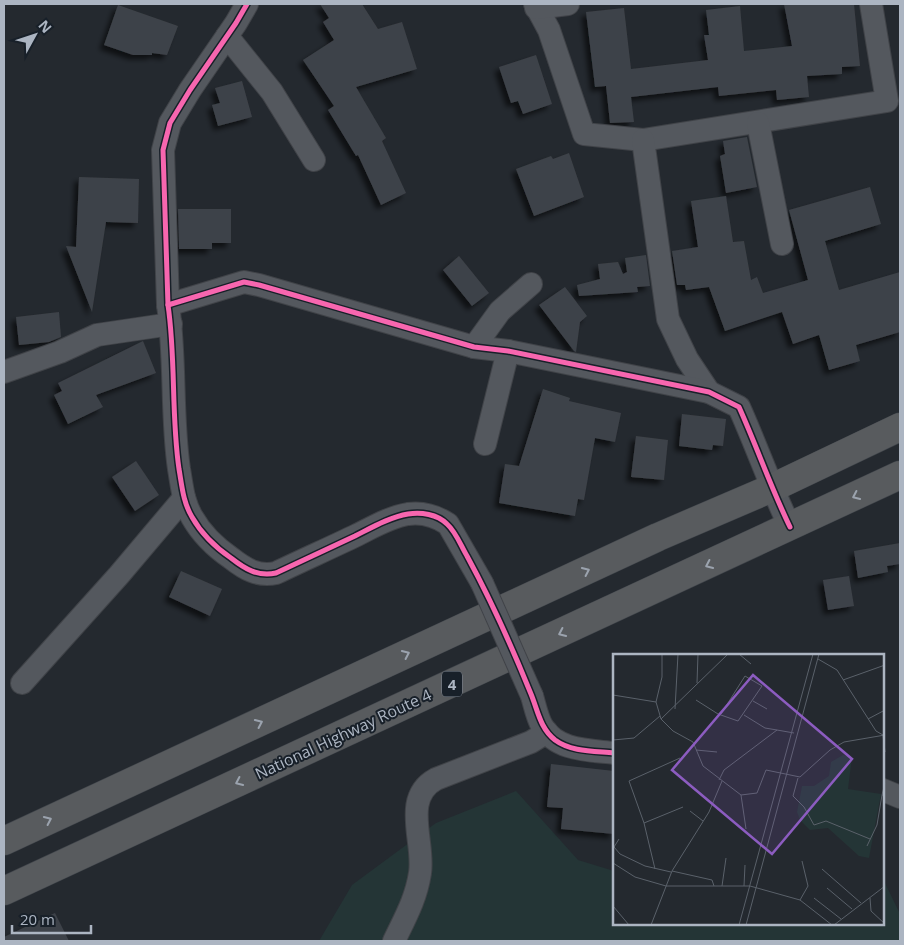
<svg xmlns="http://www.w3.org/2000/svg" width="904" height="945" font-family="'Open Sans',sans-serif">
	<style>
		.green { fill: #243536 }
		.building { fill: #3e4248; filter: url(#shadow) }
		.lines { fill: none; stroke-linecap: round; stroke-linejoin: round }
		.street-casing { stroke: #404348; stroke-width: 24 }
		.highway-casing { stroke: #40454b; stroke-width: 29 }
		.street { stroke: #54585e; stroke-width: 22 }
		.highway { stroke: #585b5e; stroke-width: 28 }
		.street-bridge-casing { stroke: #404348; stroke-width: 24; stroke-linecap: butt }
		.street-bridge { stroke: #54585e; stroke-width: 22 }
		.cycleway-casing { stroke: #182029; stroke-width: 8 }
		.cycleway { stroke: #f766af; stroke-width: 5 }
		.oneway { stroke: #9ba3ae }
		.labels { text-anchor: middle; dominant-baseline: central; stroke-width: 4; stroke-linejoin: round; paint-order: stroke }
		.shield { fill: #182029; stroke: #808894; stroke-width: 1 }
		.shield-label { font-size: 15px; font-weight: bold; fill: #acb5c2 }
		.street-label { font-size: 16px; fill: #acb5c2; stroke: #182029 }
		.inset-road { fill: none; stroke: #5a616a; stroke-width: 1 }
		.view { fill: #8c5cc0; fill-opacity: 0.15; stroke: #8c5cc0; stroke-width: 2.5 }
		.inset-edge { fill: none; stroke: #acb5c2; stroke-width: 2.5 }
	</style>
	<defs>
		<filter id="shadow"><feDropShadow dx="-4.5" dy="4.5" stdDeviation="2.5" flood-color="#0009"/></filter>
	</defs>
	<rect width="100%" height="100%" fill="#24292f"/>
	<polygon class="green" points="516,791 578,860 614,871 614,924 883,924 883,879 900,914 900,941 319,941 352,885 436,823"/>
	<g class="building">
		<polygon points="320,4 362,4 378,29 402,22 417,69 356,87 386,138 382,141 406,193 381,205 358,155 356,156 328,110 334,106 303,60 334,40 323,22 329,18"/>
		<polygon points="784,4 854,4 860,66 842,67 842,74 807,76 809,97 777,100 776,90 719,96 718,87 631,97 634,122 610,123 606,86 595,87 586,12 624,8 631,69 708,60 704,35 709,35 706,10 740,6 744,51 792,46"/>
		<polygon points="118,5 178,26 167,55 152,53 152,55 133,55 104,45"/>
		<polygon points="536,55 552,104 523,114 518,101 511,103 499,67"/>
		<polygon points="242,81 252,117 218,126 212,105 220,103 215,88"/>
		<polygon points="747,137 757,187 726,193 720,156 725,154 723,141"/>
		<polygon points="569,153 584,197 534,216 516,169 551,156 553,159"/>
		<polygon points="79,177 139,179 138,223 106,222 92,312 66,246 76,247"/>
		<polygon points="870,187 881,224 825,241 839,290 900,272 900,332 856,345 860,361 829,370 819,335 793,344 782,312 725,331 709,287 686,290 685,285 677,285 672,251 698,247 691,201 726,196 733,242 744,241 751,280 757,277 763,293 808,280 789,210"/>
		<polygon points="178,209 231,209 231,243 212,243 212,249 179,249"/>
		<polygon points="646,255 650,286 637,287 638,292 579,296 577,285 600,279 598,264 618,262 623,274 627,272 625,258"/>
		<polygon points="459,256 489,293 472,306 443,270"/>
		<polygon points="565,287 587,316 580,322 576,352 574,351 539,305"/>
		<polygon points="59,312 61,337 49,342 19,345 16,317"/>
		<polygon points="143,341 156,373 96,395 103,407 68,424 54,395 62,391 58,383"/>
		<polygon points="543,389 570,398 569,401 621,413 615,442 595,438 584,500 578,499 575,516 499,503 505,464 519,466"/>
		<polygon points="682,414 726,419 723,446 713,445 712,450 679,446"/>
		<polygon points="636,436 668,440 664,480 631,477"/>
		<polygon points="136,461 159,495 135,511 112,477"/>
		<polygon points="900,543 900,564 887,566 888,572 858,578 854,551"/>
		<polygon points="181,571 222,589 210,616 169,597"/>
		<polygon points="849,576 854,606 828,610 823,580"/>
		<polygon points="551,764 614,771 614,834 561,829 563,808 547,807"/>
		<polygon points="55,913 69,941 4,941 4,937"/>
	</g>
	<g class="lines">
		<g class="street-casing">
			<g id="street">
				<path d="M 247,4 L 236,23 L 190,90 L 170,123 L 163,150 L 168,305 C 176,359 171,415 179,469 C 182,486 183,502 192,517 C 201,533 215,547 231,558 C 245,569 258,577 276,573 C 303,560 330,548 357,535 C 373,527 390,517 408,514 C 422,512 436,516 448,524 L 482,583"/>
				<polyline points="535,4 549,30 584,134 643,140 887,101 871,4"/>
				<polyline points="536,8 568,4"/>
				<polyline points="227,36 272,92 314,160"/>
				<polyline points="758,123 782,244"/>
				<polyline points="643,140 668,319 687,359 709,392"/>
				<path d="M 168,305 L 244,282 L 259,285 L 474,347 L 508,351 L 709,392 L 739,407 C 757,447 771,488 790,527"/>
				<polyline points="474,347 500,311 531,284"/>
				<polyline points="4,372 60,352 97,335 171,324"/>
				<polyline points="485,444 508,351"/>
				<polyline points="22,683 119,575 184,498"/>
				<path d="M 532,696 C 535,706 537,717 542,726 C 557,751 588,750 614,753"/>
				<polyline points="883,790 900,797"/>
				<path d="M 394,941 C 405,918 416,899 420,873 C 425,842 401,798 436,779 L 531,742 L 547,732"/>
			</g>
		</g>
		<g class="highway-casing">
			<g id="highway">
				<polyline points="4,841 658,537 772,488 900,427"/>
				<polyline points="4,891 900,475"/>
			</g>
		</g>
		<use href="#street" class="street"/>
		<use href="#highway" class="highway"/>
		<g class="street-bridge-casing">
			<polyline id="street-bridge" points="482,583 532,696"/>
		</g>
		<use href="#street-bridge" class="street-bridge"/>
		<g class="cycleway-casing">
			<g id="cycleway">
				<path d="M 247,4 L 236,23 L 190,90 L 170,123 L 163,150 L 168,305 C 176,359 171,415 179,469 C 182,486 183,502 192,517 C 201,533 215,547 231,558 C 245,569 258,577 276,573 C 302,561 329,548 355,536 C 371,528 390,517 408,514 C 421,512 437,514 447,524 C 456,532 461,546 467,556 C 491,600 512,647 531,694 C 538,711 540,728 555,740 C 571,752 595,751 614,753"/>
				<path d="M 168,305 L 244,282 L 259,285 L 474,347 L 508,351 L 709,392 L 739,407 C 757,447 771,488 790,527"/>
			</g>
		</g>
		<use href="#cycleway" class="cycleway"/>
	</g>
	<defs><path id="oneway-chevron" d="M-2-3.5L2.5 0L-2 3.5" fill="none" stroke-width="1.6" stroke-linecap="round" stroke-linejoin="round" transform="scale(1.25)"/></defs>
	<g class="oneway">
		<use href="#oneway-chevron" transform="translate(856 496) rotate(155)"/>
		<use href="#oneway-chevron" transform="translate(709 565) rotate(155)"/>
		<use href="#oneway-chevron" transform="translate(586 571) rotate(-25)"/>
		<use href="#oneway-chevron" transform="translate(562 633) rotate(155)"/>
		<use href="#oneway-chevron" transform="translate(406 654) rotate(-25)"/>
		<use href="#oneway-chevron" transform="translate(259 723) rotate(-25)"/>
		<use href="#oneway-chevron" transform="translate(239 782) rotate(155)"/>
		<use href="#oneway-chevron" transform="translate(48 820) rotate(-25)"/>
	</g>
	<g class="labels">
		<rect class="shield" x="442" y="671.5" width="20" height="25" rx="4"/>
		<g class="shield-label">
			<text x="452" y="684">4</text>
		</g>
		<g class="street-label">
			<text transform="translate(343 734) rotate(-25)">National Highway Route 4</text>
		</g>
	</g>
	<g transform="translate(613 654)">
		<rect width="271" height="271" fill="#24292f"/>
		<path d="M 230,101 L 239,103 L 235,135 L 268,140 L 256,204 L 246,202 L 215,174 L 197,176 L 187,166 L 184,158 L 189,132 L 201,132 L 216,122 L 218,108 Z" fill="#243536"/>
		<path class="inset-road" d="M 49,0 L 49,23 L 43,48 L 48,65 L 60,77 L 80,88 L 90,112 L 128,141 L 144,139 L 153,116 L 187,123 L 217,96 L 231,88 L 272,81M 126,0 L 138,10M 205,5 L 224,16 L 263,77 L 270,81 L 272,98M 230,26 L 272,11M 84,29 L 85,0M 0,41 L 43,48M 83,46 L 105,60 L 125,67 L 149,32 L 132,22 L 108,60M 140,47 L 154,55M 62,55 L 65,0M 131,61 L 152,74 L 164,76M 48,65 L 115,0M 255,65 L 272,56M 0,86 L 21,84 L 47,62M 83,96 L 104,98M 185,124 L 180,142 L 191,153 L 201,171 L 213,167 L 257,185M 106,126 L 111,116 L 164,76 L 181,79M 272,129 L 269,141 L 272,141M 128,141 L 133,175M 77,157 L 90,167M 31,169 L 70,153M 6,185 L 1,193 L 7,200 L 32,212 L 58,218M 254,192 L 264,171 L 269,141M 0,209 L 22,223 L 53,232 L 137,232M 42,215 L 31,169 L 16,127 L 67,104M 209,215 L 248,249M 59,217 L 99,226 L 101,232M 109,232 L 113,204M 131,232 L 132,211M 137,232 L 187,246 L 219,271M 214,234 L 239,255M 201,244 L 228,265M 257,244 L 258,257 L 272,270M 187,246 L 195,232 L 189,207M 0,252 L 16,271M 38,271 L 59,217 L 96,158 L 109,127M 126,271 L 200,0M 133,271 L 206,0M 221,271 L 272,232"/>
		<path class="view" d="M 140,21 L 239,105 L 159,200 L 59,116 Z"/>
		<rect width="271" height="271" class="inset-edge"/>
	</g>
	<rect width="904" height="945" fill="none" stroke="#acb5c2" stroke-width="10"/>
	<g transform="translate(35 35) rotate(50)" stroke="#182029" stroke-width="4" paint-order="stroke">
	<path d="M0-4L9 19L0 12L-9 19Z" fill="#acb5c2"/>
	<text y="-8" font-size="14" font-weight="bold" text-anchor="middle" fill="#acb5c2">N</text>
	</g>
	<path d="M12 925v8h79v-8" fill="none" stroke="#acb5c2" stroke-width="2.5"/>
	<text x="20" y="925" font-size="15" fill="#acb5c2" stroke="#182029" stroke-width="4" paint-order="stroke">20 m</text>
</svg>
